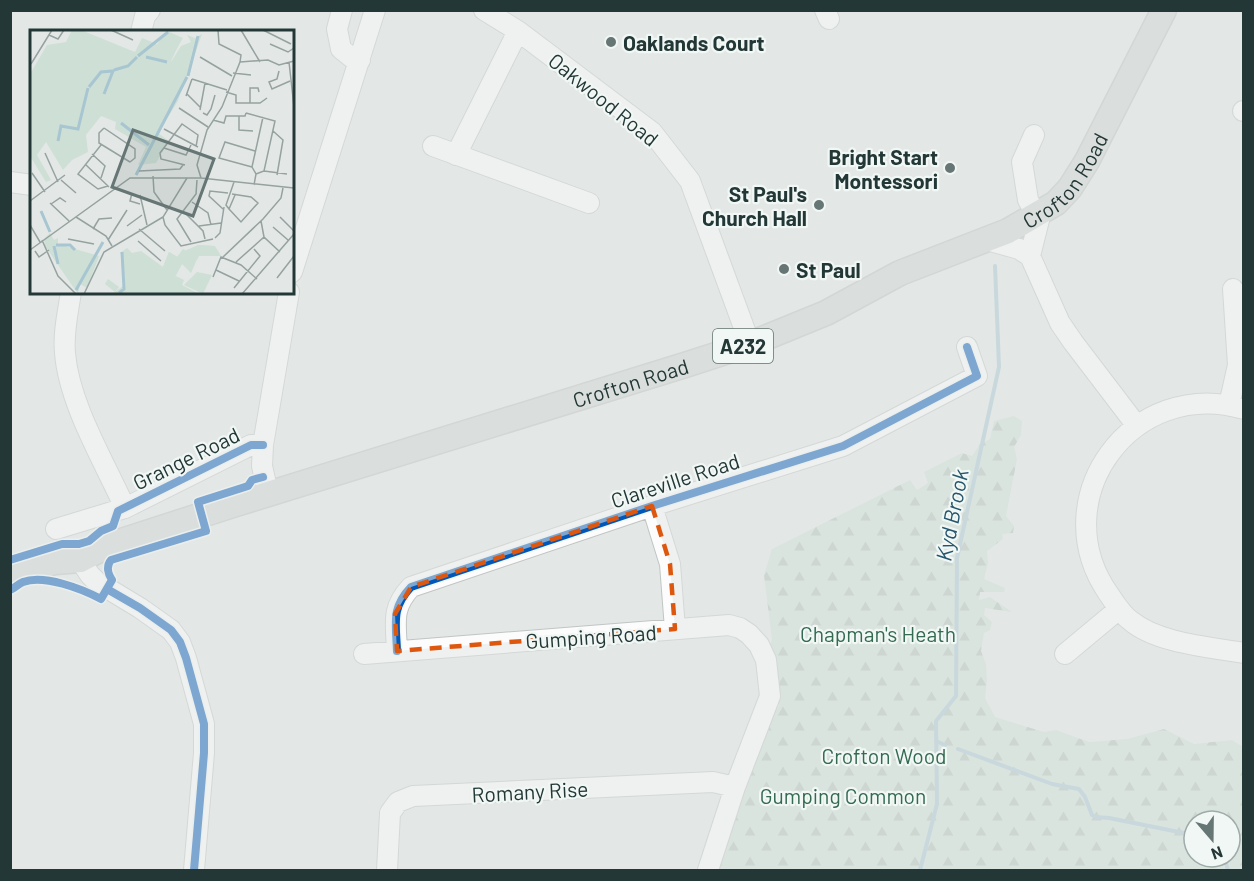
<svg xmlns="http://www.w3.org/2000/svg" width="1254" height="881" font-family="Barlow,sans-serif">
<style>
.forest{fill:url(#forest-firs);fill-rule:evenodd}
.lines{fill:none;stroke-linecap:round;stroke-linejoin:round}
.stream{stroke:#a8c6d1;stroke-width:4}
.minor-casing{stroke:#c0c5c3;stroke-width:22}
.major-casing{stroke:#bcc4c3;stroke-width:27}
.minor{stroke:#fbfcfb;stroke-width:20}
.major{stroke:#ced4d3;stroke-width:24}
.cycleway-casing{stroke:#f1f7f5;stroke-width:11}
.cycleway{stroke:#0057b8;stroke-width:8}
.marked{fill:none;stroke:#de570e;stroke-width:4.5;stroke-dasharray:12 8;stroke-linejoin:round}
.poi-dot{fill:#667674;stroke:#f1f7f5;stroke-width:2}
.labels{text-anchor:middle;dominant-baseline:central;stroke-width:4.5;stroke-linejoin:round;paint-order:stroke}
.shield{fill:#f1f7f5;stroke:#61716f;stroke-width:1.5}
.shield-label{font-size:20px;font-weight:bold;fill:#233836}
.poi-label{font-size:21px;font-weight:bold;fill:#233836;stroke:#f1f7f5;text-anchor:start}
.street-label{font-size:21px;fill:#233836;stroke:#f1f7f5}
.park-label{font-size:21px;fill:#336a50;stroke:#f1f7f5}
.water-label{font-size:22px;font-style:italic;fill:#25566d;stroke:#f1f7f5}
.inset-river{fill:none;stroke:#a8c6d1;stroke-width:3}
.inset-road{fill:none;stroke:#96a2a0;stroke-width:1.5}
.view{fill:#667674;fill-opacity:0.15;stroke:#667674;stroke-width:3}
.inset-edge{fill:none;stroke:#233836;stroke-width:3}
</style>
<defs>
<pattern id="forest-firs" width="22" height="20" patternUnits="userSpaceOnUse" patternTransform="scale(1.5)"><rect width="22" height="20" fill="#cedfd6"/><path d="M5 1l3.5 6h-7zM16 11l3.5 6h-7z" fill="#b1c0b8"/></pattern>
</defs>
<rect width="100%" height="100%" fill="#e3e8e6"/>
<path class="forest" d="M 1014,416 L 1022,421 L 1021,435 L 1014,447 L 1017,459 L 1006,516 L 1014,526 L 1013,533 L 1002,534 L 1003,539 L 987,551 L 988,563 L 984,579 L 1005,588 L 1004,592 L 980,592 L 979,600 L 990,597 L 1012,612 L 985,608 L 984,615 L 992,622 L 990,630 L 984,633 L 981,651 L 986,664 L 987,680 L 985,698 L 995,717 L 1044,732 L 1056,730 L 1089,742 L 1127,739 L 1164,729 L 1194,744 L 1232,740 L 1243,747 L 1243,870 L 711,870 L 725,842 L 729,840 L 754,757 L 763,741 L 760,738 L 773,712 L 779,706 L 769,649 L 772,640 L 764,575 L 772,549 L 910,480 L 917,490 L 928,483 L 924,472 L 962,453 L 972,456 L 980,444 L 990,439 L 994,421 ZM 1194,821 L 1230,821 L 1230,857 L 1194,857 Z"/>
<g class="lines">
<path class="stream" d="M 936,741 L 945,745
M 958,749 L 1052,784 L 1079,789 L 1085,797 L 1092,815 L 1096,817 L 1109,818 L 1194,835
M 1224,857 L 1228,870
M 920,870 L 937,804 L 936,721 L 956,696 L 957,558 L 999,367 L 995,266"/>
<defs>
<path id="minor" d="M 342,10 L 337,29 L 341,49 L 351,57 L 360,60
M 484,10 L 518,31 L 652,132 L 690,181 L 750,344
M 825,10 L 829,19
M 141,32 L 145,16 L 150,10
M 1243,111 L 1244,111
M 433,146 L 589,203
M 456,155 L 518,31
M 10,182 L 32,185
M 987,240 L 1019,249 L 1030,256 L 1060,323 L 1073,342 L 1137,426
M 1030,256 L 1039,220 L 1028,200 L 1022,162 L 1034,135
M 292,272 L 375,10
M 71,292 C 68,312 63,333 65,353 C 69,404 104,461 125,508
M 1229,405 L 1238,365 L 1233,289
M 1244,409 C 1133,376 1043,498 1108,593 C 1115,603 1121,614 1131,621 C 1157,643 1210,647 1244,653
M 268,493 L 262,466 L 263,445 L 289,292
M 652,506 L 670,564 L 675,629
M 56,529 L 125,508 L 251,445 L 263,445
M 80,560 L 90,575 L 97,582 L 140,608 L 171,630 L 180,642 L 186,658 L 204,724 L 204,753 L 194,870
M 397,651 C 396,623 391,608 411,587 L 652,506 L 843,446 L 977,376 L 967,347
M 364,654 L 729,625 L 740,628 L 749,634 L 759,645 L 766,660 L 770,696 L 735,787 L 708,870
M 1065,654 L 1119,609
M 387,870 L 390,813 L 398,802 L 413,796 L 713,782 L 735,787"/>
<g id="major">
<path id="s1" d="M 10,572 L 55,562 L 80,560 L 109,545 L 236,504 L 685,365 L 750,344 L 826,313 L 900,273 L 1008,231 L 1056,203 L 1070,188 L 1087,161 L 1164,10"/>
</g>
</defs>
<use href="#minor" class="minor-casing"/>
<use href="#major" class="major-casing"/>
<use href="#minor" class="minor"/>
<use href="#major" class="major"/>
<defs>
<path id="cycleway" d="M 10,560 L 62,544 L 79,544 L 89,541 L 101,531 L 113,526 L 118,511 L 251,445 L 263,445
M 107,589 L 140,608 L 171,630 L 180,642 L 186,658 L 204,724 L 204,753 L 194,870
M 10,590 C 15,588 18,584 23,582 C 44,574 82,589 101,599 L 112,580 C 108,574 106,566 111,560 L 206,531 L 198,502 L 248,486 L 252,480 L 263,477
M 397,651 C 396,623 391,608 411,587 L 652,506 L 843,446 L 977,376 L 967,347"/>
</defs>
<use href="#cycleway" class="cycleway-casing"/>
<use href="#cycleway" class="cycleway"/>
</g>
<path d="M0 0H1254V881H0ZM 652,506 L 670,564 L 675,629 L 397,651 L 395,614 L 411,587 Z" fill="#e3e8e6" fill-opacity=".55" fill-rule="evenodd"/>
<path class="marked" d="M 652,506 L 670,564 L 675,629 L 397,651 L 395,614 L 411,587 Z"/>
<g class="poi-dot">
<circle cx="611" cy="42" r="6"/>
<circle cx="950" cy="168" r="6"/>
<circle cx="819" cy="205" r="6"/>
<circle cx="784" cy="269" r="6"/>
</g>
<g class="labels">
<rect class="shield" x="713" y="329" width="60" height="34" rx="4.5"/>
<g class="shield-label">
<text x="743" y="346">A232</text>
</g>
<g class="poi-label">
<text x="623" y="42">Oaklands Court</text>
<text x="938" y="156" text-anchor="end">Bright Start<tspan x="938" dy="24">Montessori</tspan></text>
<text x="807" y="193" text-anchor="end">St Paul's<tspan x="807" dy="24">Church Hall</tspan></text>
<text x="796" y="269">St Paul</text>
</g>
<g class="street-label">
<text transform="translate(604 99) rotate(39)">Oakwood Road</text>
<text stroke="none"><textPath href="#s1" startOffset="1136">Crofton Road</textPath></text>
<text stroke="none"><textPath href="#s1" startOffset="650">Crofton Road</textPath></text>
<text transform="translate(186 458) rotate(-26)">Grange Road</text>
<text transform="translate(675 480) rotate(-18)">Clareville Road</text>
<text transform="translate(591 636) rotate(-4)">Gumping Road</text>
<text transform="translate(530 791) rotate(-3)">Romany Rise</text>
</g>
<g class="park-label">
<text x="878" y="633">Chapman's Heath</text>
<text x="884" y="755">Crofton Wood</text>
<text x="843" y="795">Gumping Common</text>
</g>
<g class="water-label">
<text transform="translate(951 515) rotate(-79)">Kyd Brook</text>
</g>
</g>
<g transform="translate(30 30)">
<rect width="264" height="264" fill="#e3e8e6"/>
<path d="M 137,1 L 153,8 L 139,31 L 117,28 ZM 157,5 L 165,8 L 159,37 L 141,32 L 151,16 L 161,12 ZM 20,203 L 24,210 L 28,208 L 28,214 L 69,226 L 57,258 L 50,254 L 48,264 L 15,216 L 14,209 ZM 168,215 L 184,216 L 191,226 L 169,225 L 161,243 L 152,234 L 143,250 L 146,246 L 154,250 L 152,255 L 169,264 L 82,264 L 85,262 L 75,254 L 78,249 L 89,257 L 85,262 L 93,257 L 94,243 L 107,240 L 98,226 L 101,224 L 107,226 L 111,221 L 133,237 L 139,222 L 147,227 L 153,219 L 156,221 ZM 167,242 L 182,245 L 173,264 L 154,255 Z" fill="#cedfd6"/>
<path d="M 42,0 L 51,0 L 105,22 L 112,8 L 127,14 L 118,28 L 138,31 L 152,8 L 141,31 L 159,37 L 165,8 L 172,4 L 148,71 L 128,103 L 139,111 L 126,133 L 108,135 L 116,117 L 85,99 L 86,92 L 71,86 L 56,105 L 58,122 L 42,130 L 33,140 L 16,112 L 7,125 L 21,150 L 16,152 L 0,126 L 0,44 L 17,15 L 36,12 ZM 169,215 L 185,216 L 191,226 L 169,226 L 167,230 L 154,221 ZM 97,218 L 102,223 L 111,221 L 108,226 L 98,226 L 117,247 L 126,244 L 122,232 L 133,237 L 139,222 L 148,227 L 152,234 L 143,251 L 169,264 L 142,253 L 136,264 L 82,264 L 93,256 L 94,229 L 90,223 Z" fill="#cedfd6"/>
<path class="inset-river" d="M 108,26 L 138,2M 116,27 L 137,32M 84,40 L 98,36 L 107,27M 158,46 L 168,6M 59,57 L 71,42 L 83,41 L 74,64M 91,93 L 119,115M 28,111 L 31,96 L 48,99 L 58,58M 106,145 L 157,47M 11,181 L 20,202M 26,215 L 40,215 L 45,220M 24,216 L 28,234M 46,260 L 73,212M 89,263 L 94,259 L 92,222"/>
<path class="inset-road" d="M 81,0 L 103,10M 188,0 L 189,14 L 211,25 L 210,32M 211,0 L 230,32M 233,0 L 261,14M 19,5 L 28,9 L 34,0M 240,14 L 258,22 L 264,18M 170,27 L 202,46M 210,32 L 238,30 L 249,35 L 264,31M 259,32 L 264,77M 1,34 L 22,0M 249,41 L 247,49 L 239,52 L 242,59 L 260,51M 203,43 L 221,45M 162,49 L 197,60M 196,62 L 206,65 L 206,73 L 230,73 L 237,68M 157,64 L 170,77M 156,66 L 162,49M 220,73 L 220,58 L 228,58 L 229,62M 149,78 L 178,97M 170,80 L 175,53M 173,83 L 177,85 L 181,79 L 185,65M 216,83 L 245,91 L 234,141 L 226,144M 209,86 L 209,100 L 223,101M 183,90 L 194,93 L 196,86 L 215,86 L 216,83M 74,98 L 69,103 L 69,113 L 100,132M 74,98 L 105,119 L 105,128 L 100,132M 134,99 L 168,117M 243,101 L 253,110 L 247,145M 71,115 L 48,144 L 68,159 L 78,156M 134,118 L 156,125 L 161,115M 15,123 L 28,152M 62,124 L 75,136 L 71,148M 55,134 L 79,157M 155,135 L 131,129 L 130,123 L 152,94 L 168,105 L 166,117M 222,137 L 189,128 L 195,112 L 225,121M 109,141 L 150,139 L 153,135M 234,141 L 257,144M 4,146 L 2,143 L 15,162M 123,146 L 124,162 L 137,180M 157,148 L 133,187 L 135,195 L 151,216 L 183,209M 171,148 L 167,135 L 177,100 L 192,77 L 210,32M 31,150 L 46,163M 204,152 L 196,175 L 199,179 L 205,165M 224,155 L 226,144 L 222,137 L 233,87M 102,163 L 100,171 L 110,174M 110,165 L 117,195M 0,171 L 35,145M 162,172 L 178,183 L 181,195M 20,173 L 39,191M 21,174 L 30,168 L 36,172M 193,179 L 179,166 L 180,161 L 198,163M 199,179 L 211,192 L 228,173 L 221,167 L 202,164M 154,182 L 173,201 L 175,209M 46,187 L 76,206 L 82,216M 250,187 L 264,201M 231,191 L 234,207 L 250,222M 0,195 L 10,212M 97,196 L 112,185M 169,196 L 191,193M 243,197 L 258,210M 63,199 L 69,189 L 82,188M 109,199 L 135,221M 185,208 L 190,203 L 194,177M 38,209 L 64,214M 12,210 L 28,246 L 46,264M 78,210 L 97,180M 108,211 L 131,231M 161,212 L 147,189 L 166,164 L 167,150M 0,220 L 100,148 L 171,148 L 264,158M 5,221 L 9,227 L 19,220M 193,227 L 233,189 L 251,168 L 253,158M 206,232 L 234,207M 186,240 L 209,251M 183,247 L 191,227 L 211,235 L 227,249M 247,248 L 264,226M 204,258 L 230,226 L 224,219M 54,264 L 74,222 L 133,187M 212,264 L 264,204"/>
<path class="view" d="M 103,100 L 184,129 L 163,186 L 82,157 Z"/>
<rect width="264" height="264" class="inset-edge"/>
</g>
<rect width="1254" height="881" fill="none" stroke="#233836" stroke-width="24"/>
<g transform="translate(1212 839) rotate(160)"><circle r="28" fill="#f1f7f5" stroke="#9faba9" stroke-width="1.5"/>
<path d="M0-4.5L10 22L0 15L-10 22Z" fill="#667674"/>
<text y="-9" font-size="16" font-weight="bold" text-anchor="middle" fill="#233836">N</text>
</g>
</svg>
